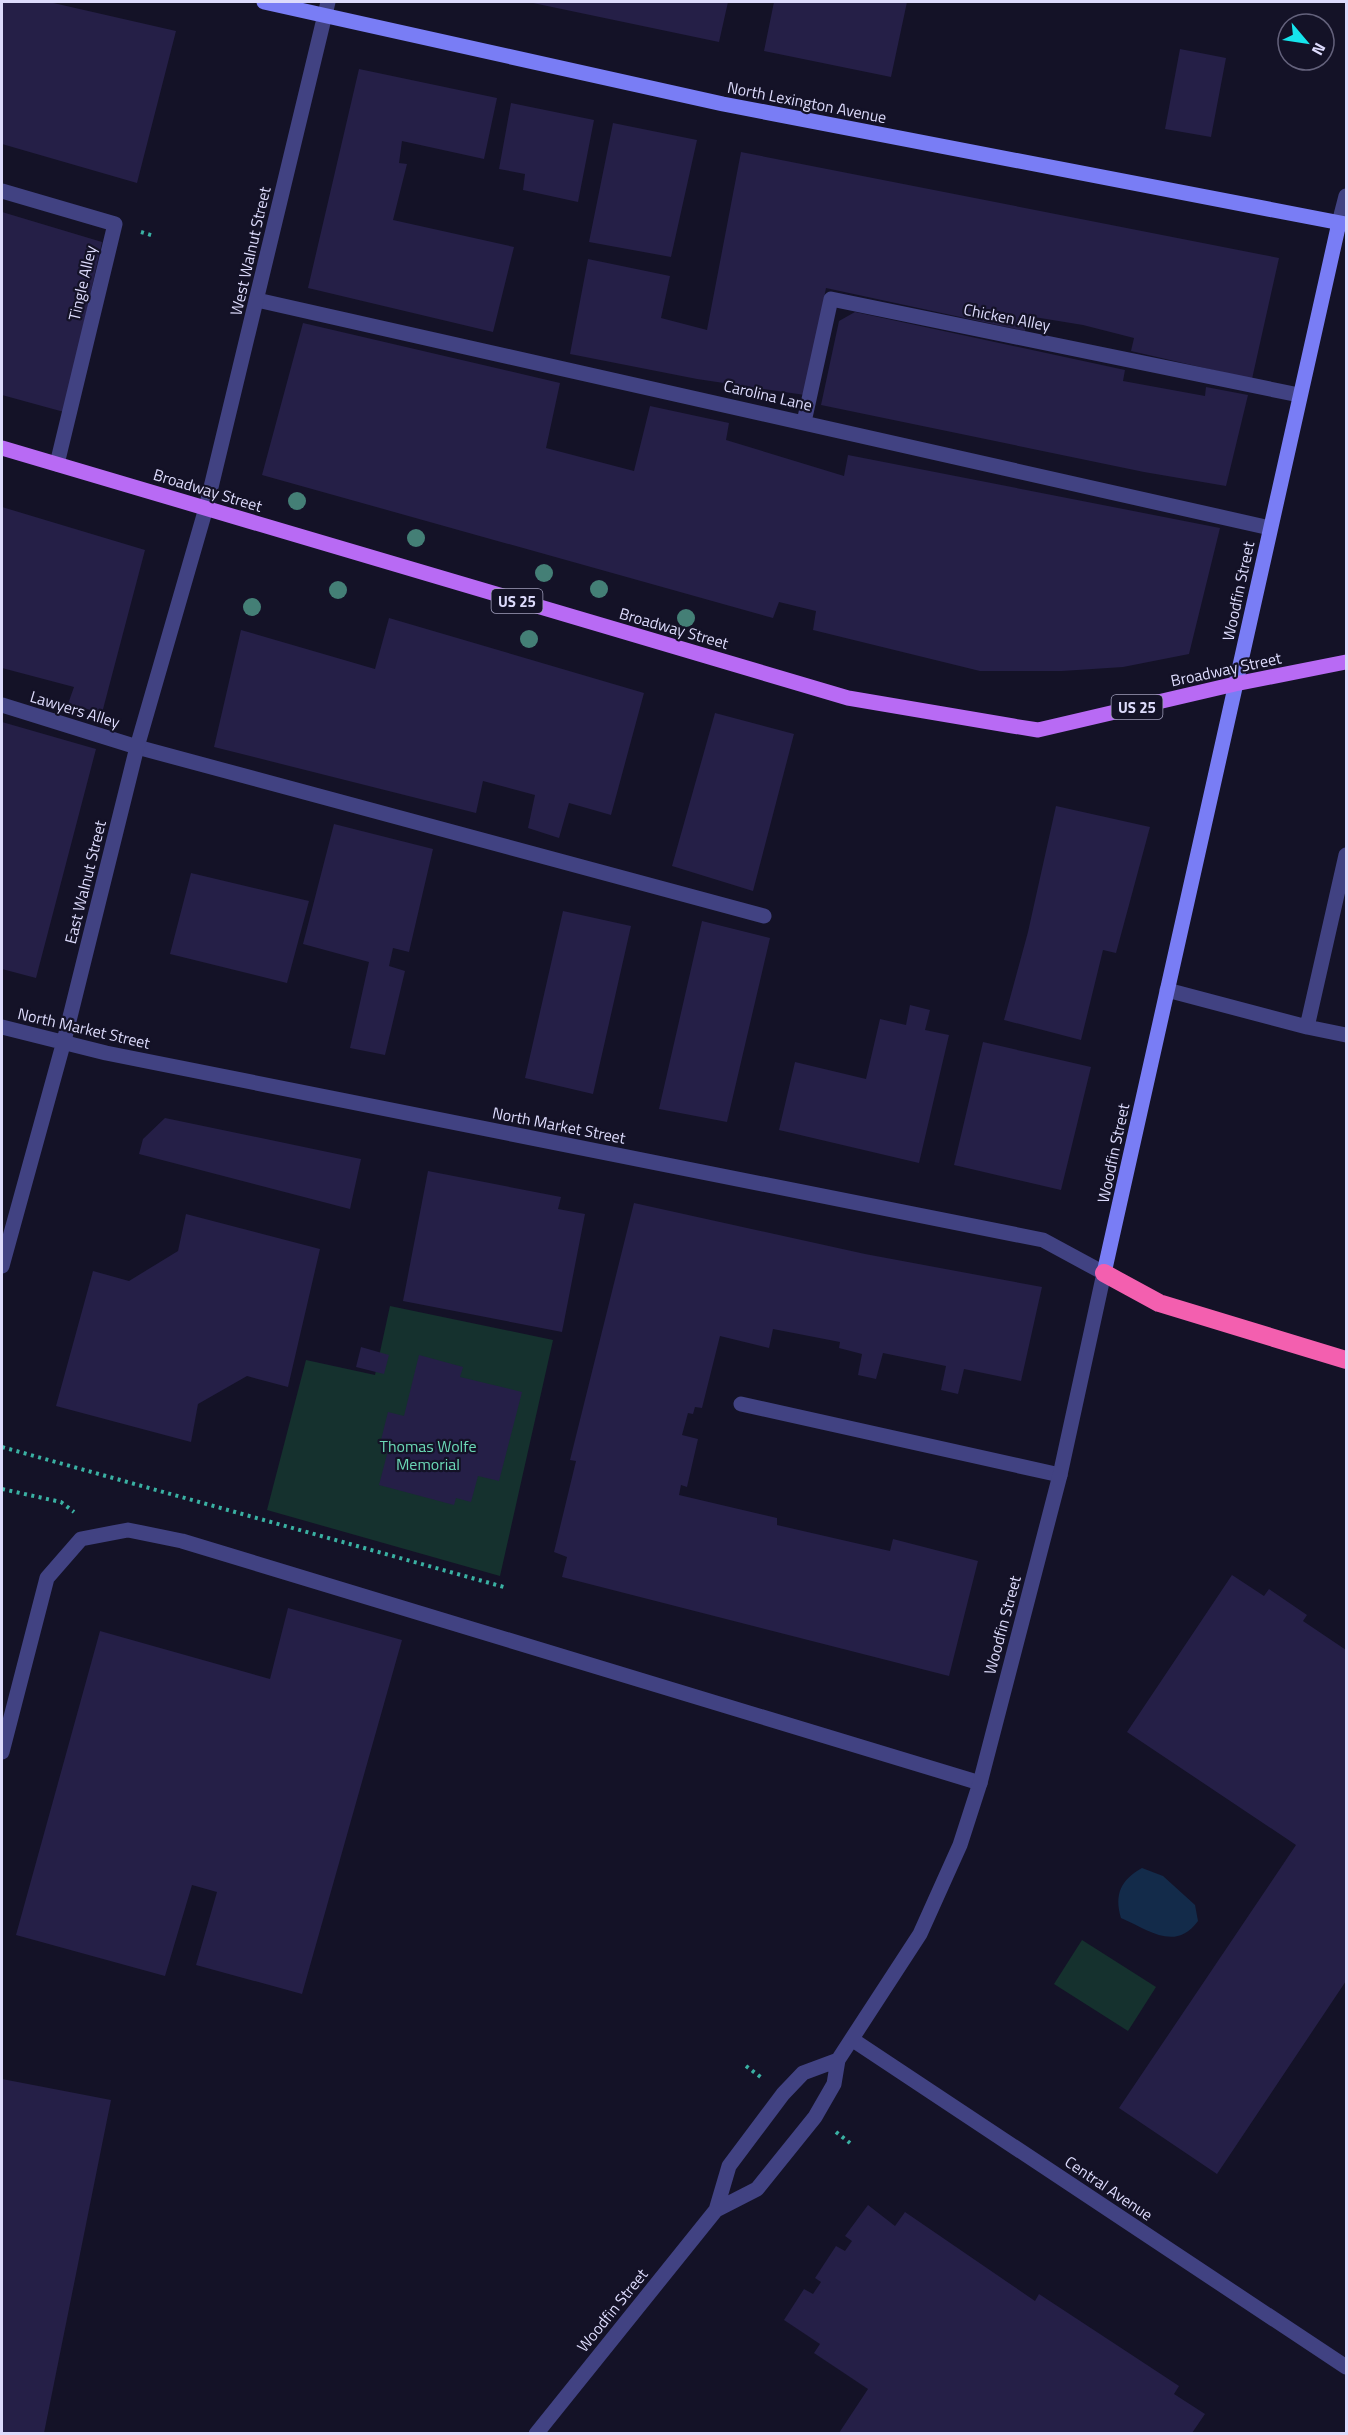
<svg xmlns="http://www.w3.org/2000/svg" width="1348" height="2435" font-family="'Titillium Web',sans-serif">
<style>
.green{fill:#15312e}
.water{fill:#132b4a}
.building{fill:#251f47}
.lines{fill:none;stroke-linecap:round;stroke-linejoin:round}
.path{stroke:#3ab1a3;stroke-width:4;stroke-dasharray:3 4.5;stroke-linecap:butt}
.service{stroke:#414282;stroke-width:15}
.minor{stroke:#414282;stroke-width:15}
.tertiary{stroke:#414282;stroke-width:15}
.secondary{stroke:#797df5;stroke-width:15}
.primary{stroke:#b86af4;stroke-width:15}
.motorway{stroke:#f35faf;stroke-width:18}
.tree{fill:#447f76}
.labels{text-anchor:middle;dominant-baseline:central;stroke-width:4.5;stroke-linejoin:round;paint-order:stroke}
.shield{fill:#141227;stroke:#a19fbc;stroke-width:1.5}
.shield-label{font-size:15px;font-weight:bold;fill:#dddbfc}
.street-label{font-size:16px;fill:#dddbfc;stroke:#141227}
.park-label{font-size:16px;fill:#6bd8b6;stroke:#141227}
</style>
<rect width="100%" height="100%" fill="#141227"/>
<path class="green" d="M 390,1306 L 553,1340 L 500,1576 L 267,1510 L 306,1360 L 375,1375 Z
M 1082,1940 L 1156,1987 L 1128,2031 L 1054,1984 Z"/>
<path class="water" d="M 1142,1868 L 1163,1876 L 1195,1905 L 1198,1921 C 1175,1952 1149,1930 1121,1918 C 1114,1894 1121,1880 1142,1868 Z"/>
<path class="building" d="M 2,2 L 49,2 L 176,31 L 137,183 L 2,144 Z
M 774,2 L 907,2 L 891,77 L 764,51 Z
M 533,3 L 533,2 L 728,2 L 719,42 Z
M 1180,49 L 1226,58 L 1211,137 L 1165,129 Z
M 359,69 L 497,98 L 484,159 L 402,141 L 399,163 L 407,164 L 393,220 L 514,247 L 493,332 L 308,288 Z
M 511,103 L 594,120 L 578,202 L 523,190 L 525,174 L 499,169 Z
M 613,123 L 697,140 L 671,257 L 589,242 Z
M 741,152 L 1279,258 L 1252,379 L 1131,351 L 1134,338 L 1083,325 L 1028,316 L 1025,331 L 826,288 L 805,395 L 697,379 L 570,354 L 588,259 L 670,276 L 661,318 L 707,330 Z
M 2,212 L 102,242 L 64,412 L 2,395 Z
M 855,312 L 1125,370 L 1123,381 L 1205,396 L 1206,387 L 1248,395 L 1226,486 L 1144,472 L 821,405 L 839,321 Z
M 303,323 L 560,383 L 546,448 L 634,471 L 650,406 L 729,423 L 726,440 L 844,476 L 848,455 L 1220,528 L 1189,654 L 1123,667 L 1062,671 L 980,671 L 813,630 L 816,611 L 779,602 L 773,618 L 262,475 Z
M 2,507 L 145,550 L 102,713 L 68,704 L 74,687 L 2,668 Z
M 389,618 L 644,693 L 611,815 L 569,803 L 559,838 L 528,828 L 535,795 L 483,781 L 476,813 L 214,747 L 241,630 L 375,669 Z
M 715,713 L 794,734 L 753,891 L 672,866 Z
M 2,722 L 96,749 L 36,978 L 2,969 Z
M 1056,806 L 1150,827 L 1116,953 L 1103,950 L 1081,1040 L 1004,1020 L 1028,932 Z
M 334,824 L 433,849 L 409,952 L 393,948 L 389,966 L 405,971 L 385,1055 L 350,1048 L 369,962 L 303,944 Z
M 191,873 L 309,901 L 287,983 L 170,954 Z
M 563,911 L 631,926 L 593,1094 L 525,1078 Z
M 702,921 L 770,938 L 727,1122 L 659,1109 Z
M 910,1005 L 930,1010 L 925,1030 L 949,1035 L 919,1163 L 779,1130 L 795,1062 L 866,1079 L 880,1019 L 906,1025 Z
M 983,1042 L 1091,1067 L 1061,1190 L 954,1165 Z
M 165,1118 L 361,1159 L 350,1209 L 139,1154 L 143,1139 Z
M 428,1171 L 561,1197 L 558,1209 L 585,1214 L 562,1332 L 403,1301 Z
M 634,1203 L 865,1254 L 1042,1287 L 1021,1381 L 964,1369 L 958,1394 L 941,1390 L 946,1366 L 883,1353 L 876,1379 L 858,1375 L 862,1354 L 839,1348 L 840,1342 L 773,1329 L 769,1348 L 720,1336 L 702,1408 L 695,1407 L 693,1414 L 688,1413 L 682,1435 L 698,1439 L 687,1487 L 681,1485 L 679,1495 L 777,1518 L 777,1525 L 890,1551 L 893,1539 L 978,1561 L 949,1676 L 562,1577 L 567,1557 L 554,1552 L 576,1461 L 570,1460 Z
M 186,1214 L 320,1249 L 288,1387 L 247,1376 L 198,1404 L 191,1442 L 56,1406 L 93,1271 L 129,1281 L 178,1251 Z
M 361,1347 L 389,1355 L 384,1374 L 356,1367 Z
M 419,1355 L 463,1367 L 460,1377 L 522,1392 L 499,1481 L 478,1476 L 471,1502 L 456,1498 L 454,1505 L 379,1485 L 390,1443 L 381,1440 L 388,1412 L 404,1416 Z
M 1232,1575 L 1264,1596 L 1269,1589 L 1307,1615 L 1303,1621 L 1346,1650 L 1346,1981 L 1217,2174 L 1119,2108 L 1296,1845 L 1127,1732 Z
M 288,1608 L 402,1640 L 302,1994 L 196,1965 L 217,1892 L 192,1885 L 165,1976 L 16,1935 L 100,1631 L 270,1679 Z
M 2,2079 L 111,2100 L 44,2433 L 2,2433 Z
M 868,2205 L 895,2226 L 905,2212 L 1035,2301 L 1039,2294 L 1179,2386 L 1174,2394 L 1205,2414 L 1192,2433 L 839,2433 L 868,2389 L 814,2353 L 820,2344 L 784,2320 L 804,2289 L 813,2294 L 821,2282 L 815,2278 L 836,2246 L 845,2251 L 852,2241 L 845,2236 Z"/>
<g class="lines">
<path class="path" d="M 141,232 L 154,236
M 2,1447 L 504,1587
M 2,1489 L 61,1502 L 74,1512
M 746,2066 L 762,2078
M 836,2132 L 850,2143"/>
<path class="service" d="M 2,191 L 115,224 L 57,464
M 257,300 L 1270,528
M 804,422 L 831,299 L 1299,395
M 137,747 L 764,916
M 1346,855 L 1307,1027 L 1346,1035
M 1167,990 L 1307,1027
M 741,1404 L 1060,1475
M 2,1752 L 47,1578 L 81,1539 L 128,1530 L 182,1541 L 980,1783"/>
<path class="minor" d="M 2,705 L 137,747
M 2,1027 L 106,1053 L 1043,1240 L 1104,1273
M 2,1266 L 64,1041 L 137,747 L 206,508 L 328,2"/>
<path class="tertiary" d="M 1339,223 L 1346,196
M 853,2040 L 1346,2367
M 716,2210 L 757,2189 L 815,2117 L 834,2084 L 838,2060 L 920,1934 L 960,1845 L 980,1783 L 1060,1475 L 1104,1273
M 536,2434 L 716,2210 L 729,2166 L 783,2094 L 803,2073 L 838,2060"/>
<path class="secondary" d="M 264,2 L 723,104 L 1346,224
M 1104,1273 L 1339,223"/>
<path class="primary" d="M 2,448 L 848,698 L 1013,726 L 1038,730 L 1235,684 L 1346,662"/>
<path class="motorway" d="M 1104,1273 L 1159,1303 L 1346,1360"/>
</g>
<g class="tree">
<circle cx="297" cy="501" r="9"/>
<circle cx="416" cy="538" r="9"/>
<circle cx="544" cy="573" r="9"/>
<circle cx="599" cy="589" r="9"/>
<circle cx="338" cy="590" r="9"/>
<circle cx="252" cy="607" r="9"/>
<circle cx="686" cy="618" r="9"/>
<circle cx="529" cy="639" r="9"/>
</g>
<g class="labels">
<g class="shield">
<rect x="491.5" y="589" width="51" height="24" rx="4.5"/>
<rect x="1111.5" y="695" width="51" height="24" rx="4.5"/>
</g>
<g class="shield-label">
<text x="517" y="601">US 25</text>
<text x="1137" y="707">US 25</text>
</g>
<g class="street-label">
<text transform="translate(807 102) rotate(11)">North Lexington Avenue</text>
<text transform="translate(250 251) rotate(-77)">West Walnut Street</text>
<text transform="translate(82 283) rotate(-77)">Tingle Alley</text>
<text transform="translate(1007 317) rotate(11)">Chicken Alley</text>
<text transform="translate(768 395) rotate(13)">Carolina Lane</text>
<text transform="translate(208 490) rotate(17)">Broadway Street</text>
<text transform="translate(1238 591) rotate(-78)">Woodfin Street</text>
<text transform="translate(674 628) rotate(16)">Broadway Street</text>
<text transform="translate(1226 669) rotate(-12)">Broadway Street</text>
<text transform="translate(75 709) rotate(17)">Lawyers Alley</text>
<text transform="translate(85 882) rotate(-76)">East Walnut Street</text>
<text transform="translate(84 1028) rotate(13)">North Market Street</text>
<text transform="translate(559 1125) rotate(11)">North Market Street</text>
<text transform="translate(1113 1153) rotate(-78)">Woodfin Street</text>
<text transform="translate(1002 1625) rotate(-75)">Woodfin Street</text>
<text transform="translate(1109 2188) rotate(34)">Central Avenue</text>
<text transform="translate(612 2310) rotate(-51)">Woodfin Street</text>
</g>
<g class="park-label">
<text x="428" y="1446">Thomas Wolfe<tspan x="428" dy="18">Memorial</tspan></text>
</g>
</g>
<rect width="1348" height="2435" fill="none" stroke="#dddbfc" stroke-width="6"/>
<g transform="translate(1306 42) rotate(119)"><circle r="28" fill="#141227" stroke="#64627c" stroke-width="1.5"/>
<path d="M0-4.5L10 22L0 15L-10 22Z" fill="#16e5ed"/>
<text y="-9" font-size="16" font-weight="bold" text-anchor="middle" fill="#dddbfc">N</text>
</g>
</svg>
